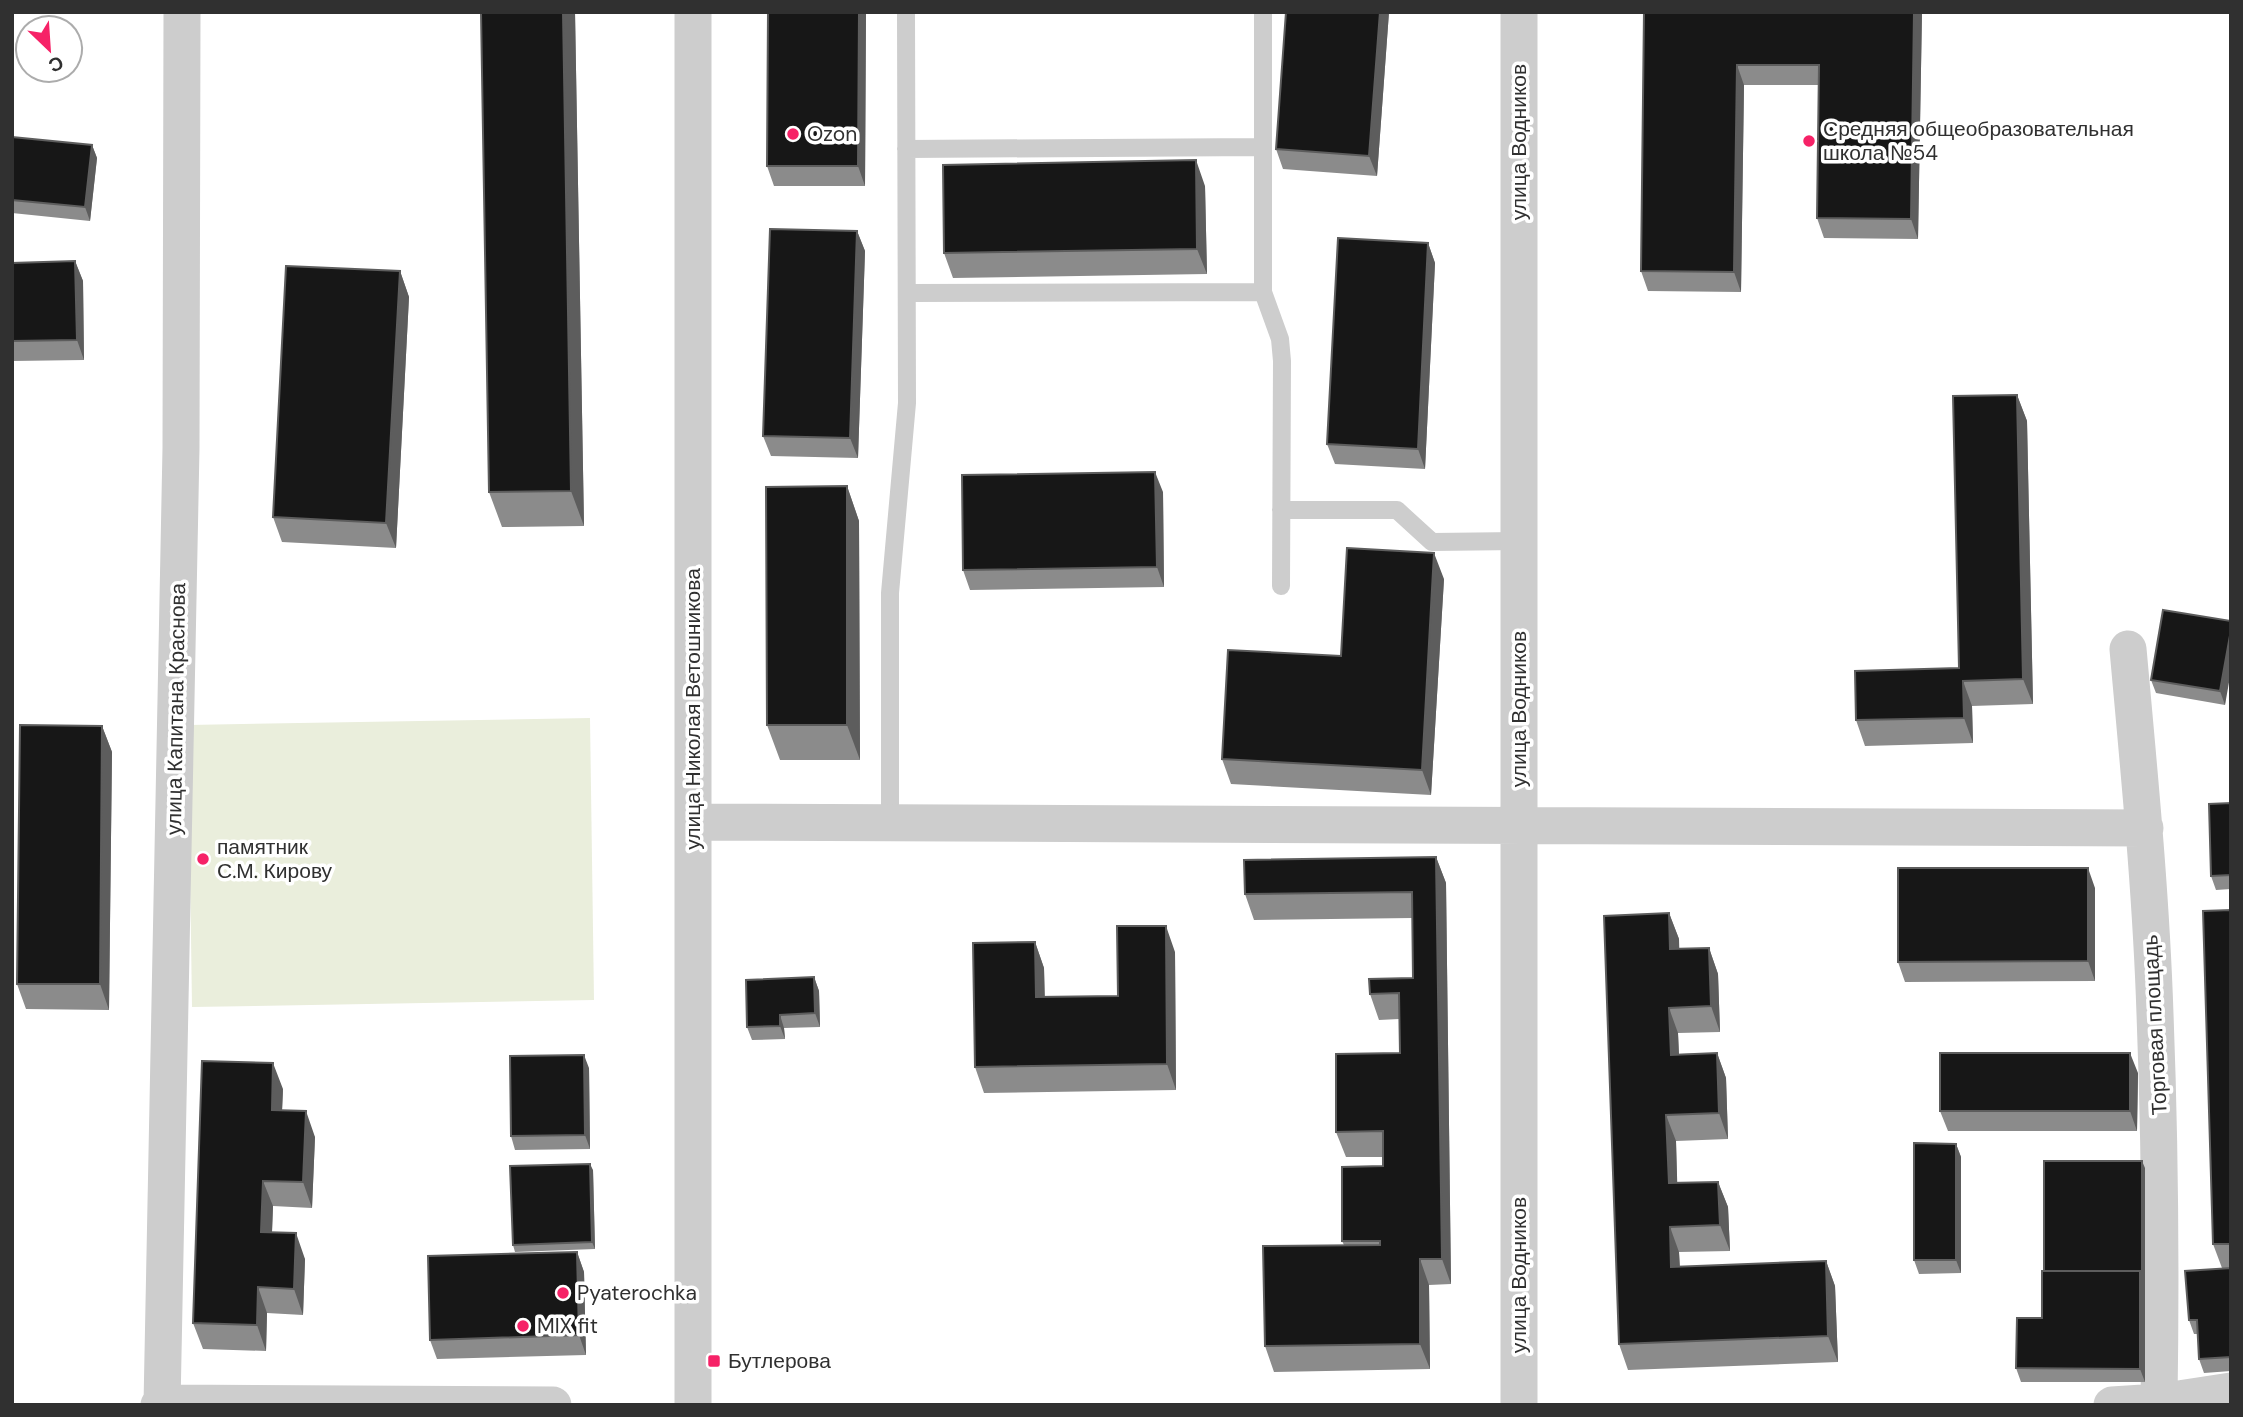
<svg xmlns="http://www.w3.org/2000/svg" width="2243" height="1417" font-family="'DM Sans',sans-serif">
<style>
.green{fill:#eaeedc}
.lines{fill:none;stroke-linecap:round;stroke-linejoin:round}
.lane{stroke:#cdcdcd;stroke-width:18}
.street{stroke:#cdcdcd;stroke-width:37}
.wall{fill:#8b8b8b}
.shaded-wall{fill:#5d5d5d}
.building{fill:#171717;stroke:#5d5d5d;stroke-width:2}
.poi-dot{fill:#f62267;stroke:#fff;stroke-width:2.5}
.labels{text-anchor:middle;dominant-baseline:central;stroke-width:7;stroke-linejoin:round;paint-order:stroke}
.poi-label{font-size:21px;fill:#303030;stroke:#fff;text-anchor:start}
.street-label{font-size:21px;fill:#303030;stroke:#fff}
</style>
<rect width="100%" height="100%" fill="#fff"/>
<path class="green" d="M 590,718 L 594,1000 L 192,1007 L 188,725 Z"/>
<g class="lines">
<path class="lane" d="M 1263,12 L 1263,292 L 1280,339 L 1282,361 L 1281,586
M 906,149 L 1263,147
M 907,293 L 1263,292
M 1281,510 L 1397,510 L 1432,542 L 1519,541
M 890,823 L 890,593 L 907,403 L 906,12"/>
<path class="street" d="M 1519,12 L 1519,1405
M 2128,649 C 2139,771 2151,892 2155,1014 C 2160,1144 2161,1272 2159,1402
M 693,822 L 2145,828
M 159,1405 L 162,1403 L 553,1405
M 162,1405 L 181,448 L 182,12
M 693,1405 L 693,12
M 2112,1405 L 2159,1402 L 2231,1391"/>
</g>
<path class="wall" d="M 481,12 L 575,12 L 584,526 L 502,527 L 489,492 Z
M 768,12 L 866,12 L 865,186 L 774,186 L 767,166 Z
M 1389,12 L 1377,176 L 1283,169 L 1276,149 Z
M 1644,12 L 1922,12 L 1918,239 L 1824,238 L 1817,218 L 1819,85 L 1744,85 L 1741,292 L 1648,291 L 1641,271 Z
M 12,137 L 92,145 L 97,158 L 90,221 L 12,213 Z
M 1205,186 L 1207,274 L 953,278 L 944,253 Z
M 857,231 L 865,251 L 858,458 L 771,456 L 763,436 Z
M 1428,243 L 1435,263 L 1425,469 L 1335,464 L 1327,444 Z
M 75,261 L 83,281 L 84,360 L 12,361 L 12,263 Z
M 400,271 L 409,297 L 396,548 L 282,542 L 273,517 Z
M 2017,395 L 2027,421 L 2033,704 L 1972,706 L 1973,743 L 1865,746 L 1856,720 L 1959,668 Z
M 847,486 L 859,521 L 860,760 L 780,760 L 767,725 Z
M 1163,492 L 1164,587 L 970,590 L 963,570 Z
M 1444,579 L 1431,795 L 1231,784 L 1222,759 L 1341,656 Z
M 2231,621 L 2225,705 L 2156,693 L 2151,680 Z
M 102,726 L 112,752 L 109,1010 L 26,1009 L 17,984 Z
M 2231,803 L 2231,889 L 2216,890 L 2211,876 Z
M 1436,857 L 1446,883 L 1451,1284 L 1429,1285 L 1430,1369 L 1274,1372 L 1265,1346 L 1344,1245 L 1342,1241 L 1383,1166 L 1383,1157 L 1346,1157 L 1336,1132 L 1400,1053 L 1399,1019 L 1379,1020 L 1370,994 L 1413,978 L 1412,918 L 1254,920 L 1245,894 Z
M 2095,888 L 2095,981 L 1905,982 L 1898,962 Z
M 2231,910 L 2231,1371 L 2204,1373 L 2199,1359 L 2198,1334 L 2194,1334 L 2189,1320 L 2222,1268 L 2213,1244 Z
M 1669,913 L 1679,939 L 1679,949 L 1709,948 L 1718,974 L 1720,1032 L 1678,1033 L 1679,1054 L 1717,1053 L 1726,1078 L 1728,1139 L 1676,1141 L 1677,1183 L 1718,1182 L 1728,1207 L 1730,1251 L 1679,1252 L 1680,1267 L 1826,1261 L 1835,1286 L 1838,1362 L 1628,1370 L 1619,1344 Z
M 1035,942 L 1044,968 L 1045,997 L 1118,996 L 1175,952 L 1176,1090 L 984,1093 L 975,1067 Z
M 814,977 L 819,991 L 820,1027 L 784,1028 L 785,1039 L 752,1040 L 747,1027 Z
M 589,1068 L 590,1149 L 515,1150 L 511,1136 Z
M 2138,1073 L 2137,1131 L 1948,1131 L 1940,1111 Z
M 283,1089 L 282,1110 L 315,1137 L 312,1208 L 273,1206 L 272,1232 L 305,1259 L 303,1315 L 267,1313 L 266,1351 L 203,1349 L 193,1323 Z
M 1956,1144 L 1961,1157 L 1961,1273 L 1919,1274 L 1914,1260 Z
M 2145,1168 L 2145,1382 L 2021,1382 L 2016,1368 L 2042,1318 Z
M 593,1170 L 595,1249 L 515,1252 L 513,1245 Z
M 577,1252 L 584,1272 L 586,1355 L 437,1359 L 430,1340 Z"/>
<path class="shaded-wall" d="M 563,12 L 575,12 L 584,526 L 571,491 Z
M 859,12 L 866,12 L 865,186 L 858,166 Z
M 1380,12 L 1389,12 L 1377,176 L 1369,156 Z
M 1914,12 L 1922,12 L 1918,239 L 1911,219 Z
M 1737,65 L 1744,85 L 1741,292 L 1734,272 Z
M 92,145 L 97,158 L 90,221 L 85,207 Z
M 1196,160 L 1205,186 L 1207,274 L 1197,249 Z
M 857,231 L 865,251 L 858,458 L 850,438 Z
M 1428,243 L 1435,263 L 1425,469 L 1418,449 Z
M 75,261 L 83,281 L 84,360 L 77,340 Z
M 400,271 L 409,297 L 396,548 L 386,523 Z
M 2017,395 L 2027,421 L 2033,704 L 2023,679 Z
M 1155,472 L 1163,492 L 1164,587 L 1157,567 Z
M 847,486 L 859,521 L 860,760 L 847,725 Z
M 1434,553 L 1444,579 L 1431,795 L 1422,770 Z
M 2231,630 L 2231,671 L 2225,705 L 2220,691 Z
M 1963,681 L 1972,706 L 1973,743 L 1964,718 Z
M 102,726 L 112,752 L 109,1010 L 100,984 Z
M 1436,857 L 1446,883 L 1451,1284 L 1442,1259 Z
M 2088,868 L 2095,888 L 2095,981 L 2088,961 Z
M 1669,913 L 1679,939 L 1680,975 L 1670,949 Z
M 1166,926 L 1175,952 L 1176,1090 L 1167,1064 Z
M 1035,942 L 1044,968 L 1045,1023 L 1036,997 Z
M 1709,948 L 1718,974 L 1720,1032 L 1711,1006 Z
M 814,977 L 819,991 L 820,1027 L 815,1013 Z
M 1669,1008 L 1678,1033 L 1680,1080 L 1671,1055 Z
M 780,1015 L 784,1028 L 785,1039 L 780,1026 Z
M 1717,1053 L 1726,1078 L 1728,1139 L 1719,1113 Z
M 2130,1053 L 2138,1073 L 2137,1131 L 2130,1111 Z
M 584,1055 L 589,1068 L 590,1149 L 585,1135 Z
M 273,1063 L 283,1089 L 281,1135 L 272,1110 Z
M 306,1111 L 315,1137 L 312,1208 L 303,1182 Z
M 1666,1115 L 1676,1141 L 1678,1209 L 1669,1183 Z
M 1956,1144 L 1961,1157 L 1961,1273 L 1956,1260 Z
M 2142,1161 L 2145,1168 L 2145,1382 L 2140,1369 L 2140,1271 Z
M 590,1164 L 593,1170 L 595,1249 L 592,1242 Z
M 263,1181 L 273,1206 L 271,1257 L 261,1232 Z
M 1718,1182 L 1728,1207 L 1730,1251 L 1720,1225 Z
M 1670,1227 L 1679,1252 L 1681,1293 L 1671,1267 Z
M 296,1233 L 305,1259 L 303,1315 L 294,1289 Z
M 577,1252 L 584,1272 L 586,1355 L 579,1335 Z
M 1420,1259 L 1429,1285 L 1430,1369 L 1420,1344 Z
M 1826,1261 L 1835,1286 L 1838,1362 L 1828,1336 Z
M 258,1287 L 267,1313 L 266,1351 L 257,1325 Z"/>
<path class="building" d="M 481,12 L 563,12 L 571,491 L 489,492 Z
M 768,12 L 859,12 L 858,166 L 767,166 Z
M 1286,12 L 1380,12 L 1369,156 L 1276,149 Z
M 1644,12 L 1914,12 L 1911,219 L 1817,218 L 1819,65 L 1737,65 L 1734,272 L 1641,271 Z
M 12,137 L 92,145 L 85,207 L 12,200 Z
M 1196,160 L 1197,249 L 944,253 L 943,165 Z
M 770,229 L 857,231 L 850,438 L 763,436 Z
M 1338,238 L 1428,243 L 1418,449 L 1327,444 Z
M 75,261 L 77,340 L 12,341 L 12,263 Z
M 286,266 L 400,271 L 386,523 L 273,517 Z
M 2017,395 L 2023,679 L 1963,681 L 1964,718 L 1856,720 L 1855,671 L 1959,668 L 1953,396 Z
M 1155,472 L 1157,567 L 963,570 L 962,475 Z
M 847,486 L 847,725 L 767,725 L 766,487 Z
M 1347,548 L 1434,553 L 1422,770 L 1222,759 L 1228,650 L 1341,656 Z
M 2163,610 L 2231,621 L 2231,630 L 2220,691 L 2151,680 Z
M 20,725 L 102,726 L 100,984 L 17,984 Z
M 2231,803 L 2231,875 L 2211,876 L 2209,804 Z
M 1436,857 L 1442,1259 L 1420,1259 L 1420,1344 L 1265,1346 L 1263,1246 L 1380,1245 L 1380,1241 L 1342,1241 L 1342,1167 L 1383,1166 L 1383,1131 L 1336,1132 L 1336,1054 L 1400,1053 L 1399,993 L 1370,994 L 1369,979 L 1413,978 L 1412,892 L 1245,894 L 1244,860 Z
M 1898,868 L 2088,868 L 2088,961 L 1898,962 Z
M 2231,910 L 2231,1244 L 2213,1244 L 2203,911 Z
M 1669,913 L 1670,949 L 1709,948 L 1711,1006 L 1669,1008 L 1671,1055 L 1717,1053 L 1719,1113 L 1666,1115 L 1669,1183 L 1718,1182 L 1720,1225 L 1670,1227 L 1671,1267 L 1826,1261 L 1828,1336 L 1619,1344 L 1604,916 Z
M 1117,926 L 1166,926 L 1167,1064 L 975,1067 L 973,943 L 1035,942 L 1036,997 L 1118,996 Z
M 814,977 L 815,1013 L 780,1015 L 780,1026 L 747,1027 L 746,980 Z
M 1940,1053 L 2130,1053 L 2130,1111 L 1940,1111 Z
M 584,1055 L 585,1135 L 511,1136 L 510,1056 Z
M 202,1061 L 273,1063 L 272,1110 L 306,1111 L 303,1182 L 263,1181 L 261,1232 L 296,1233 L 294,1289 L 258,1287 L 257,1325 L 193,1323 Z
M 1914,1143 L 1956,1144 L 1956,1260 L 1914,1260 Z
M 2044,1161 L 2142,1161 L 2142,1278 L 2140,1271 L 2044,1271 Z
M 590,1164 L 592,1242 L 513,1245 L 510,1166 Z
M 577,1252 L 579,1335 L 430,1340 L 428,1256 Z
M 2231,1268 L 2231,1357 L 2199,1359 L 2197,1320 L 2189,1320 L 2185,1271 Z
M 2042,1271 L 2140,1271 L 2140,1369 L 2016,1368 L 2017,1318 L 2042,1318 Z"/>
<g class="poi-dot">
<circle cx="793" cy="134" r="7"/>
<circle cx="1809" cy="141" r="7"/>
<circle cx="203" cy="859" r="7"/>
<circle cx="563" cy="1293" r="7"/>
<circle cx="523" cy="1326" r="7"/>
<rect x="707" y="1354" width="14" height="14" rx="3.5"/>
</g>
<g class="labels">
<g class="poi-label">
<text x="1823" y="129">Средняя общеобразовательная<tspan x="1823" dy="24">школа №54</tspan></text>
<text x="807" y="134">Ozon</text>
<text x="217" y="847">памятник<tspan x="217" dy="24">С.М. Кирову</tspan></text>
<text x="577" y="1293">Pyaterochka</text>
<text x="537" y="1326">MIX fit</text>
<text x="728" y="1361">Бутлерова</text>
</g>
<g class="street-label">
<text transform="translate(1519 142) rotate(-90)">улица Водников</text>
<text transform="translate(176 709) rotate(-89)">улица Капитана Краснова</text>
<text transform="translate(693 709) rotate(-90)">улица Николая Ветошникова</text>
<text transform="translate(1519 709) rotate(-90)">улица Водников</text>
<text transform="translate(2155 1025) rotate(-93)">Торговая площадь</text>
<text transform="translate(1519 1275) rotate(-90)">улица Водников</text>
</g>
</g>
<rect width="2243" height="1417" fill="none" stroke="#303030" stroke-width="28"/>
<g transform="translate(49 49) rotate(155)"><circle r="33" fill="#ffffff" stroke="#acacac" stroke-width="2"/>
<path d="M0-5L12 26L0 18L-12 26Z" fill="#f62267"/>
<text y="-10" font-size="19" font-weight="bold" text-anchor="middle" fill="#303030">С</text>
</g>
</svg>
